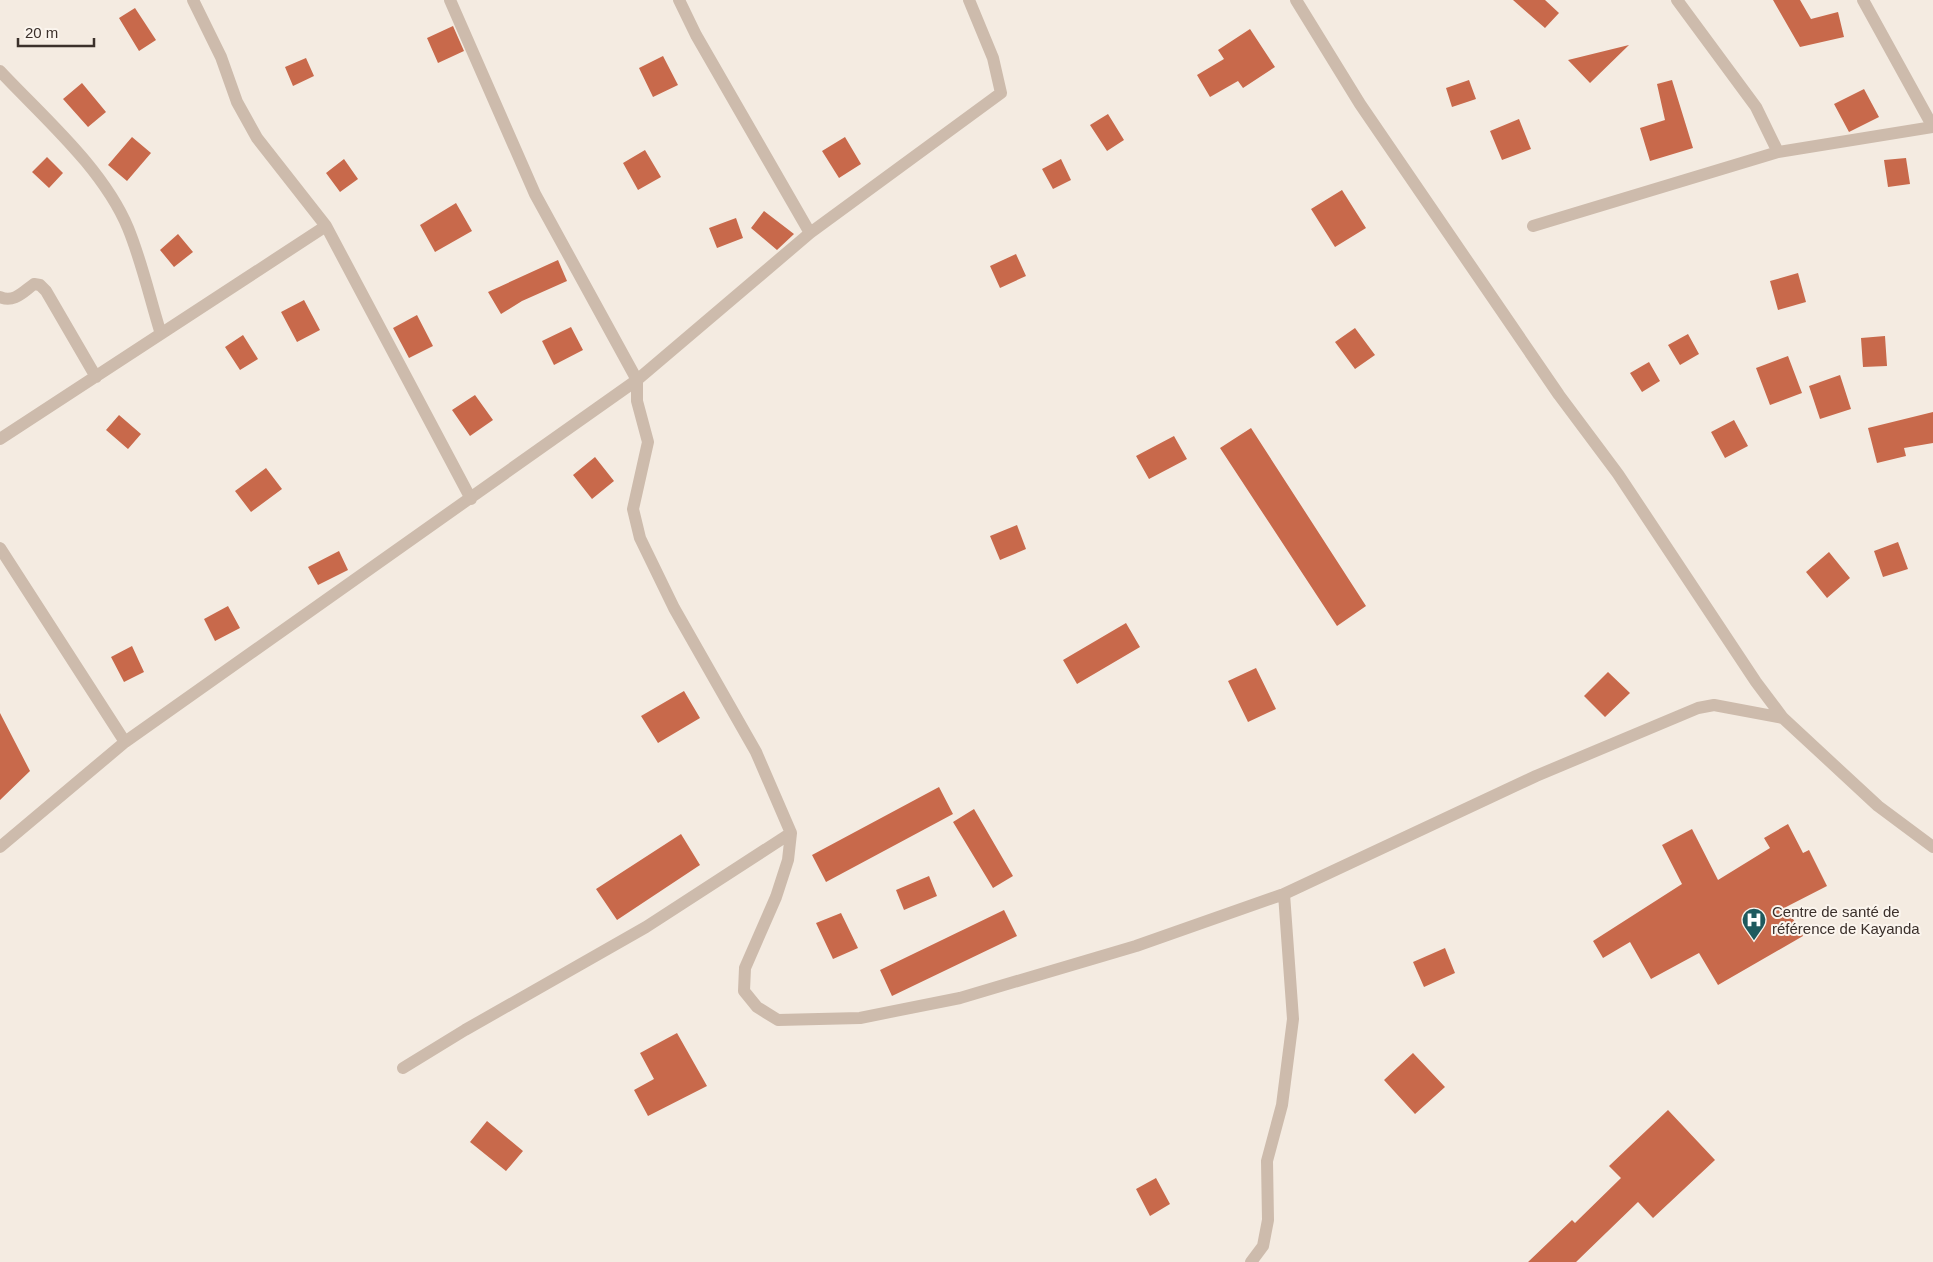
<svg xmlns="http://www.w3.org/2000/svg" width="1933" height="1262" font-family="Arial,sans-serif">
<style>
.building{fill:#c8694b}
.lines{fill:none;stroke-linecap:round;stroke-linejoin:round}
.minor{stroke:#cdbbac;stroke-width:12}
.labels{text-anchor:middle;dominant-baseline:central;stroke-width:4;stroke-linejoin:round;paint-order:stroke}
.poi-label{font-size:15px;fill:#3b302b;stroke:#fbf5ee;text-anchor:start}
</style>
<rect width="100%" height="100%" fill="#f4ebe1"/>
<path class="building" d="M 1513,0 L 1545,0 L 1559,13 L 1545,28 Z
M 1773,0 L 1800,0 L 1811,19 L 1838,12 L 1844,37 L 1800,47 Z
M 135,8 L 156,40 L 139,51 L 119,18 Z
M 453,26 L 464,51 L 438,63 L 427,38 Z
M 1250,29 L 1275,67 L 1243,88 L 1238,81 L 1210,97 L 1197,75 L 1224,59 L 1218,50 Z
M 1629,45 L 1590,83 L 1568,60 Z
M 663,56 L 678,85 L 653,97 L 639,68 Z
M 306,58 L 314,76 L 293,86 L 285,67 Z
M 1469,80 L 1476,99 L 1452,107 L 1446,88 Z
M 1672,80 L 1693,148 L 1650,161 L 1640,128 L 1665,120 L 1657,84 Z
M 82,83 L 106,112 L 88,127 L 63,99 Z
M 1864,89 L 1879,117 L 1849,132 L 1834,104 Z
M 1108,114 L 1124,140 L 1107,151 L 1090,125 Z
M 1519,119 L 1531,149 L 1502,160 L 1490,131 Z
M 132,137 L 151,153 L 127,181 L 108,165 Z
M 845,137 L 861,164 L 839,178 L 822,151 Z
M 645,150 L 661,177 L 638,190 L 623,163 Z
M 47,157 L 63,173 L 49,188 L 32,172 Z
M 1906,158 L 1910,184 L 1888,187 L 1884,160 Z
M 344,159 L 358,179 L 340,192 L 326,173 Z
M 1061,159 L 1071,180 L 1053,189 L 1042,169 Z
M 1342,190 L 1366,228 L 1335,247 L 1311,209 Z
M 456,203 L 472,231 L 435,252 L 420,225 Z
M 764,211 L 794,234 L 777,250 L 751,228 Z
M 736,218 L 743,238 L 717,248 L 709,228 Z
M 178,234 L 193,252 L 174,267 L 160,250 Z
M 1016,254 L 1026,276 L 1000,288 L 990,266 Z
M 558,260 L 567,281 L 522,301 L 501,314 L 488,292 Z
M 1798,273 L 1806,302 L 1778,310 L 1770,281 Z
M 304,300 L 320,330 L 297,342 L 281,312 Z
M 417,315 L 433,346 L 409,358 L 393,328 Z
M 571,327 L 583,350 L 554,365 L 542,341 Z
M 1355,328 L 1375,355 L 1355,369 L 1335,342 Z
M 1688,334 L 1699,354 L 1680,365 L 1668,345 Z
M 243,335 L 258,359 L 240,370 L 225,347 Z
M 1885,336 L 1887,366 L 1863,367 L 1861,338 Z
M 1788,356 L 1802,393 L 1770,405 L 1756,368 Z
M 1649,362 L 1660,381 L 1642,392 L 1630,373 Z
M 1840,375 L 1851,409 L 1820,419 L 1809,386 Z
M 475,395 L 493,420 L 470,436 L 452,410 Z
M 1933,412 L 1933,443 L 1904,448 L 1906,456 L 1877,463 L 1868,428 Z
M 119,415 L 141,434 L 128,449 L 106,430 Z
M 1734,420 L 1748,446 L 1725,458 L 1711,432 Z
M 1251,428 L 1366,606 L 1337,626 L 1220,448 Z
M 1174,436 L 1187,459 L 1149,479 L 1136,456 Z
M 595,457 L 614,481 L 592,499 L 573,475 Z
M 266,468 L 282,489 L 251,512 L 235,491 Z
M 1017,525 L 1026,549 L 1000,560 L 990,536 Z
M 1898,542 L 1908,569 L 1883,577 L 1874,551 Z
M 339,551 L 348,570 L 318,585 L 308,567 Z
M 1829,552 L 1850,578 L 1827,598 L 1806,572 Z
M 228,606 L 240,628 L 215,641 L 204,619 Z
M 1126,623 L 1140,647 L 1077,684 L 1063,660 Z
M 132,646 L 144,672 L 124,682 L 111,657 Z
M 1256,668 L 1276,709 L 1248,722 L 1228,681 Z
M 1608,672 L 1630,693 L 1605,717 L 1584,696 Z
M 684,691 L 700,718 L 658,743 L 641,716 Z
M 0,713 L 30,771 L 0,800 Z
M 939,787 L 953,814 L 826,882 L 812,855 Z
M 974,809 L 1013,876 L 993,888 L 953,822 Z
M 1788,824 L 1803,853 L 1809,850 L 1827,886 L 1786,907 L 1803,936 L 1718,985 L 1699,953 L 1651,979 L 1630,942 L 1603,958 L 1593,941 L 1682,884 L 1662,845 L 1692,829 L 1718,880 L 1770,848 L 1764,838 Z
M 681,834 L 700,865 L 617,920 L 596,889 Z
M 929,876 L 937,896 L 904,910 L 896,890 Z
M 1004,910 L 1017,936 L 892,996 L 880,970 Z
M 841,913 L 858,948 L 833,959 L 816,923 Z
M 1445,948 L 1455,973 L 1424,987 L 1413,962 Z
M 677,1033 L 707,1086 L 648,1116 L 634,1090 L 654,1079 L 640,1053 Z
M 1413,1053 L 1445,1087 L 1415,1114 L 1384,1080 Z
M 1668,1110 L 1715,1160 L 1653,1218 L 1638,1202 L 1576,1262 L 1528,1262 L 1572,1220 L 1575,1223 L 1621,1178 L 1609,1166 Z
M 487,1121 L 523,1151 L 506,1171 L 470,1142 Z
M 1156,1178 L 1170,1204 L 1150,1216 L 1136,1189 Z"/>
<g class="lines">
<path class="minor" d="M 193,0 L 221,57 L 237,102 L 257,138 L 326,226 L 471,499
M 450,0 L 535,194 L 637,380 L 637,401 L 648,442 L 633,509 L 640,538 L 674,608 L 756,752 L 791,833 L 788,860 L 776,897 L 745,968 L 744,991 L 757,1007 L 778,1020 L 860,1018 L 960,998 L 1136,946 L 1284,894 L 1536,776 L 1698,708 L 1714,705 L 1783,718
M 679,0 L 696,35 L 810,233
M 1296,0 L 1360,104 L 1559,395 L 1618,474 L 1756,682 L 1783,718 L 1878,806 L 1933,847
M 1863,0 L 1933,127
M 0,71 C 43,117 103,168 128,228 C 142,262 150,299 161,334
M 1778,152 L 1933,127
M 1533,226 L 1778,152 L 1756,107 L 1677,0
M 0,297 C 14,303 23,292 34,284 L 40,285 L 46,291 L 96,377
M 0,439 L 326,226
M 0,548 L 125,742
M 0,847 L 125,742 L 637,380 L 810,233 L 1001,93 L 993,58 L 969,0
M 403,1068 L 465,1030 L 646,927 L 791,833
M 1251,1262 L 1263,1246 L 1268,1220 L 1267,1161 L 1282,1105 L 1293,1019 L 1284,894"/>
</g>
<defs>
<symbol id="hospital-pin" viewBox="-11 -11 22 30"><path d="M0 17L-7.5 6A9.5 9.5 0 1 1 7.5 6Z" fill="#1f5a5e" stroke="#fbf5ee"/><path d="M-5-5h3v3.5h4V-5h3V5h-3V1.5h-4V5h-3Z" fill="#fff"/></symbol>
</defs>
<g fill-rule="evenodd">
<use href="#hospital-pin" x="1740" y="906" width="28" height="38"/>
</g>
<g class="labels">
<g class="poi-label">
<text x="1772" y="911">Centre de santé de<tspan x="1772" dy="17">référence de Kayanda</tspan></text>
</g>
</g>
<path d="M18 38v8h76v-8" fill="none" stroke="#3b302b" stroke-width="2.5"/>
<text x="25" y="38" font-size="15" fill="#3b302b" stroke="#fbf5ee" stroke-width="4" paint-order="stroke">20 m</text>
</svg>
